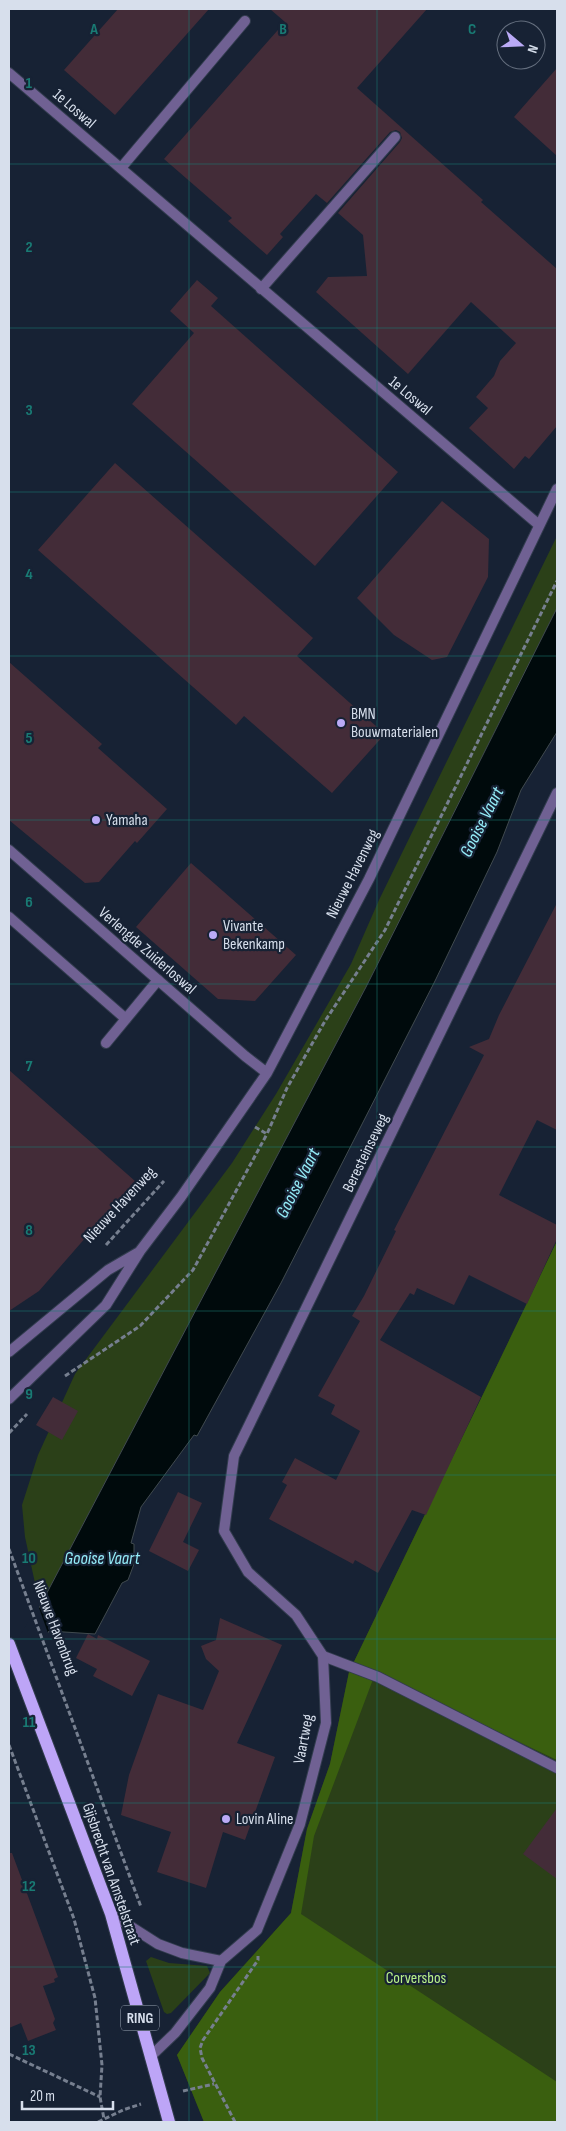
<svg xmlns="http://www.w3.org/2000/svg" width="566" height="2131" font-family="'Sofia Sans Condensed',sans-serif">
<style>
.green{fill:#2b4018}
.forest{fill:#3a5f0f}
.water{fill:#000a0c;stroke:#404a4f}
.pier{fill:#172234}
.building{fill:#432c38}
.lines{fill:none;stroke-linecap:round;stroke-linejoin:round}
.lane-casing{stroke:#323c4e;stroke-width:12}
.street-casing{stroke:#323c4e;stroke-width:12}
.primary-casing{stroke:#323c4e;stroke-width:14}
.path{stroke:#767f8f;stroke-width:3;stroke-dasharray:5 2.5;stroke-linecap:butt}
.lane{stroke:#706193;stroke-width:10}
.street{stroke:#706193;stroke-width:10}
.primary{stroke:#bda5f7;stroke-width:12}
.grid{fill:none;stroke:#197b74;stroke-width:1;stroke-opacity:0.55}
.poi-dot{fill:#baaaf6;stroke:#172234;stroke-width:2}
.labels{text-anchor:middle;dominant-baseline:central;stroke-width:4.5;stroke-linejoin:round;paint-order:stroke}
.shield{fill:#172234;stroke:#9da6b5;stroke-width:1}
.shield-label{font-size:15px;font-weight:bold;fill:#d7dfec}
.street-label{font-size:16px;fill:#d7dfec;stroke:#172234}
.poi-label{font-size:16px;fill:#d7dfec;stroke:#172234;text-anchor:start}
.park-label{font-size:16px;fill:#b9f18a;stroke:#172234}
.water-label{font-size:18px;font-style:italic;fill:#95edf9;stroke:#172234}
.grid-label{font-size:16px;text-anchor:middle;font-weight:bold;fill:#197b74;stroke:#172234;stroke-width:4.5;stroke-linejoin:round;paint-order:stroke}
</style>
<rect width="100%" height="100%" fill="#172234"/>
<path class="green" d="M 557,536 L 557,608 L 366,987 L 40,1606 L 25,1537 L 22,1505 L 38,1455 L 75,1374 L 232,1163 L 276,1094 L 351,964 L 379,900 Z
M 557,1241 L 557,2122 L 204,2122 L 177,2055 L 220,1992 L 291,1913 L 307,1829 L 330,1764 L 349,1672 Z
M 151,1957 L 169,1963 L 207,1966 L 210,1973 L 171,2013 L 167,2014 L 164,2012 L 146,1961 Z"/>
<path class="forest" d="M 557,1241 L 557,1760 L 375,1674 L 314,1836 L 301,1914 L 557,2082 L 557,2122 L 204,2122 L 177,2055 L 220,1992 L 291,1913 L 307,1829 L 330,1764 L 349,1672 Z"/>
<path class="water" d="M 557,608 L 557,732 L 521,790 L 497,852 L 435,981 L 281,1283 L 197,1436 L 194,1435 L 141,1507 L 131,1543 L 134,1544 L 134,1564 L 128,1580 L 122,1583 L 95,1634 L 49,1631 L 9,1695 L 9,1659 L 40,1606 L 366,987 Z"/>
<path class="pier" d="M 38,1605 L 49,1636 L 9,1698 L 9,1654 Z"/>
<path class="building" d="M 118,9 L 209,9 L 115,115 L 64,70 Z
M 270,9 L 427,9 L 357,88 L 483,200 L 481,202 L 557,269 L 557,426 L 529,459 L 525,456 L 514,469 L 469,428 L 488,408 L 476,397 L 494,376 L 500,361 L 516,343 L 471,302 L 408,374 L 316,292 L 328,277 L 367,276 L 363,235 L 338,213 L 400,142 L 402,138 L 400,132 L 396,130 L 390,132 L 327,203 L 316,194 L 280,234 L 283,237 L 267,255 L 228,221 L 232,218 L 164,159 L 285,22 Z
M 557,68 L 557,156 L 514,117 Z
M 197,280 L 218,298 L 211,306 L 398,472 L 315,566 L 132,404 L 194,333 L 170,311 Z
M 115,463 L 313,638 L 297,656 L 385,734 L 332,793 L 244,716 L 236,725 L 38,550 Z
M 442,501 L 489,539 L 488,577 L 447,657 L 432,660 L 394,635 L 357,598 Z
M 9,662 L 102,744 L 98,748 L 167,809 L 137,843 L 135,841 L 99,882 L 85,883 L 9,820 Z
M 191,863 L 296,955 L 255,1001 L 218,999 L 136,927 Z
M 557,903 L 557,1130 L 537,1120 L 499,1195 L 557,1225 L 557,1239 L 527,1304 L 469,1275 L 454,1305 L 417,1288 L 414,1295 L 410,1293 L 380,1340 L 481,1397 L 426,1515 L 412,1510 L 378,1573 L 355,1560 L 353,1564 L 269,1519 L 287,1485 L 282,1482 L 295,1458 L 336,1480 L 360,1431 L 331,1414 L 335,1405 L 318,1396 L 360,1321 L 352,1316 L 364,1296 L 396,1231 L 394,1230 L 484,1055 L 469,1047 L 489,1039 L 499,1015 Z
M 9,1070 L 135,1181 L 39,1291 L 9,1311 Z
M 53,1397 L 78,1411 L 62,1440 L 36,1425 Z
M 178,1492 L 202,1503 L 183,1542 L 199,1550 L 188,1571 L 149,1551 Z
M 220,1618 L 282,1645 L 237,1743 L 275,1757 L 245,1840 L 223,1832 L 206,1888 L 157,1872 L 171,1832 L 121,1815 L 129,1775 L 158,1694 L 203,1710 L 219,1671 L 206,1659 L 201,1646 L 216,1640 Z
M 88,1634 L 97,1639 L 98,1635 L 150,1661 L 132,1696 L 93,1676 L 97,1669 L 76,1658 Z
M 557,1808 L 557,1879 L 523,1854 Z
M 9,1853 L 12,1853 L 58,1977 L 54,1979 L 55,1982 L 43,1986 L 55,2019 L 53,2023 L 56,2030 L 28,2041 L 21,2023 L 9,2028 Z"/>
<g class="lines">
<defs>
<path id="lane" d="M 121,168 L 245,21
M 261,289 L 395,137
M 9,917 L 126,1019
M 106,1043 L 158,980
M 323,1656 L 378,1677 L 557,1768"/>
<path id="street" d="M 9,73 L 539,525
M 9,850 L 245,1056 L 267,1073
M 9,1352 L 108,1270 L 139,1252
M 9,1399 L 106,1305 L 140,1251 L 181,1197 L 267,1073 L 369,879 L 557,489
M 111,1914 L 158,1944 L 182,1953 L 221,1961
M 150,2057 L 175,2033 L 210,1988 L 221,1961 L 257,1930 L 300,1824 L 326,1723 L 323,1656 L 296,1615 L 248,1572 L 224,1531 L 234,1456 L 557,793"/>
<path id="primary" d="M 9,1644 L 111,1914 L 169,2122"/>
</defs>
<use href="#lane" class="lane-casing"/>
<use href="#street" class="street-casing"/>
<use href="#primary" class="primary-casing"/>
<path class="path" d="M 255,1127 L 267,1134 L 287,1088 L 325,1021 L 385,930 L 557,581
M 106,1245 L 164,1181
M 65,1376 L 140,1326 L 193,1270 L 267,1134
M 9,1433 L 27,1414
M 9,1549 L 141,1907
M 9,1745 L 74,1919 L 95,1998 L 102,2065 L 100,2097 L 104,2119
M 9,2054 L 100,2097
M 183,2091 L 214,2084
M 98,2122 L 123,2110 L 141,2104
M 235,2122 L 202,2058 L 200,2048 L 203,2040 L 258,1960 L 258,1956"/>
<use href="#lane" class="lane"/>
<use href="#street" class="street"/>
<use href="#primary" class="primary"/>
</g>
<path class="grid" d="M 189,9 L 189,2122M 377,9 L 377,2122M 9,164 L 557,164M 9,328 L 557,328M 9,492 L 557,492M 9,656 L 557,656M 9,820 L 557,820M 9,984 L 557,984M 9,1147 L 557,1147M 9,1311 L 557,1311M 9,1475 L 557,1475M 9,1639 L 557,1639M 9,1803 L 557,1803M 9,1967 L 557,1967"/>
<g class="poi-dot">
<circle cx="341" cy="723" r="5"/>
<circle cx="96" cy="820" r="5"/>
<circle cx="213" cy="935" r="5"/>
<circle cx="226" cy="1819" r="5"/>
</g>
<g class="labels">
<rect class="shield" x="121" y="2005.5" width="38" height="25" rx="4"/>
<g class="shield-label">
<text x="140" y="2018">RING</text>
</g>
<g class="street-label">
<text transform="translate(74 109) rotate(41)">1e Loswal</text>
<text transform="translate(410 396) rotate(40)">1e Loswal</text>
<text transform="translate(353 874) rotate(-63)">Nieuwe Havenweg</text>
<text transform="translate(147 951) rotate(41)">Verlengde Zuiderloswal</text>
<text transform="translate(366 1153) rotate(-64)">Beresteinseweg</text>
<text transform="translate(120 1205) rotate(-47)">Nieuwe Havenweg</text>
<text transform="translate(55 1628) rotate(69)">Nieuwe Havenbrug</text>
<text transform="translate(304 1739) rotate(-79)">Vaartweg</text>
<text transform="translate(111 1874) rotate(71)">Gijsbrecht van Amstelstraat</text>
</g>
<g class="poi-label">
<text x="351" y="714">BMN<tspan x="351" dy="18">Bouwmaterialen</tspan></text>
<text x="106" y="820">Yamaha</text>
<text x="223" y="926">Vivante<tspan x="223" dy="18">Bekenkamp</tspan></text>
<text x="236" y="1819">Lovin Aline</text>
</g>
<g class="park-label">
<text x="416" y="1978">Corversbos</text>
</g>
<g class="water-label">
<text transform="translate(482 822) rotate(-63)">Gooise Vaart</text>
<text transform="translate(298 1183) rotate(-63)">Gooise Vaart</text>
<text x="102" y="1558">Gooise Vaart</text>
</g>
</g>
<g class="grid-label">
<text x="94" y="34">A</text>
<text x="283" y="34">B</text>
<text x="472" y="34">C</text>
<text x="29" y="88">1</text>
<text x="29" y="252">2</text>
<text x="29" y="415">3</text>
<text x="29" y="579">4</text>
<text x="29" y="743">5</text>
<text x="29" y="907">6</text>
<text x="29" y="1071">7</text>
<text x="29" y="1235">8</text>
<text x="29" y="1399">9</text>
<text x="29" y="1563">10</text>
<text x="29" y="1727">11</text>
<text x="29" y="1891">12</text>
<text x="29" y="2055">13</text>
</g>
<rect width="566" height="2131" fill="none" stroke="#d7dfec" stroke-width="20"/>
<g transform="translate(521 45) rotate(109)"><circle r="24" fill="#172234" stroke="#646e7e"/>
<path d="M0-4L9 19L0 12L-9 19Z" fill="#baaaf6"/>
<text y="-8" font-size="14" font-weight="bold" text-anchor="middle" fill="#d7dfec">N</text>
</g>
<path d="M22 2101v8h91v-8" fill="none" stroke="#d7dfec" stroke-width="2.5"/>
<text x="30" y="2101" font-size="15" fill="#d7dfec" stroke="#172234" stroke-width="4" paint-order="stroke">20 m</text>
</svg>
